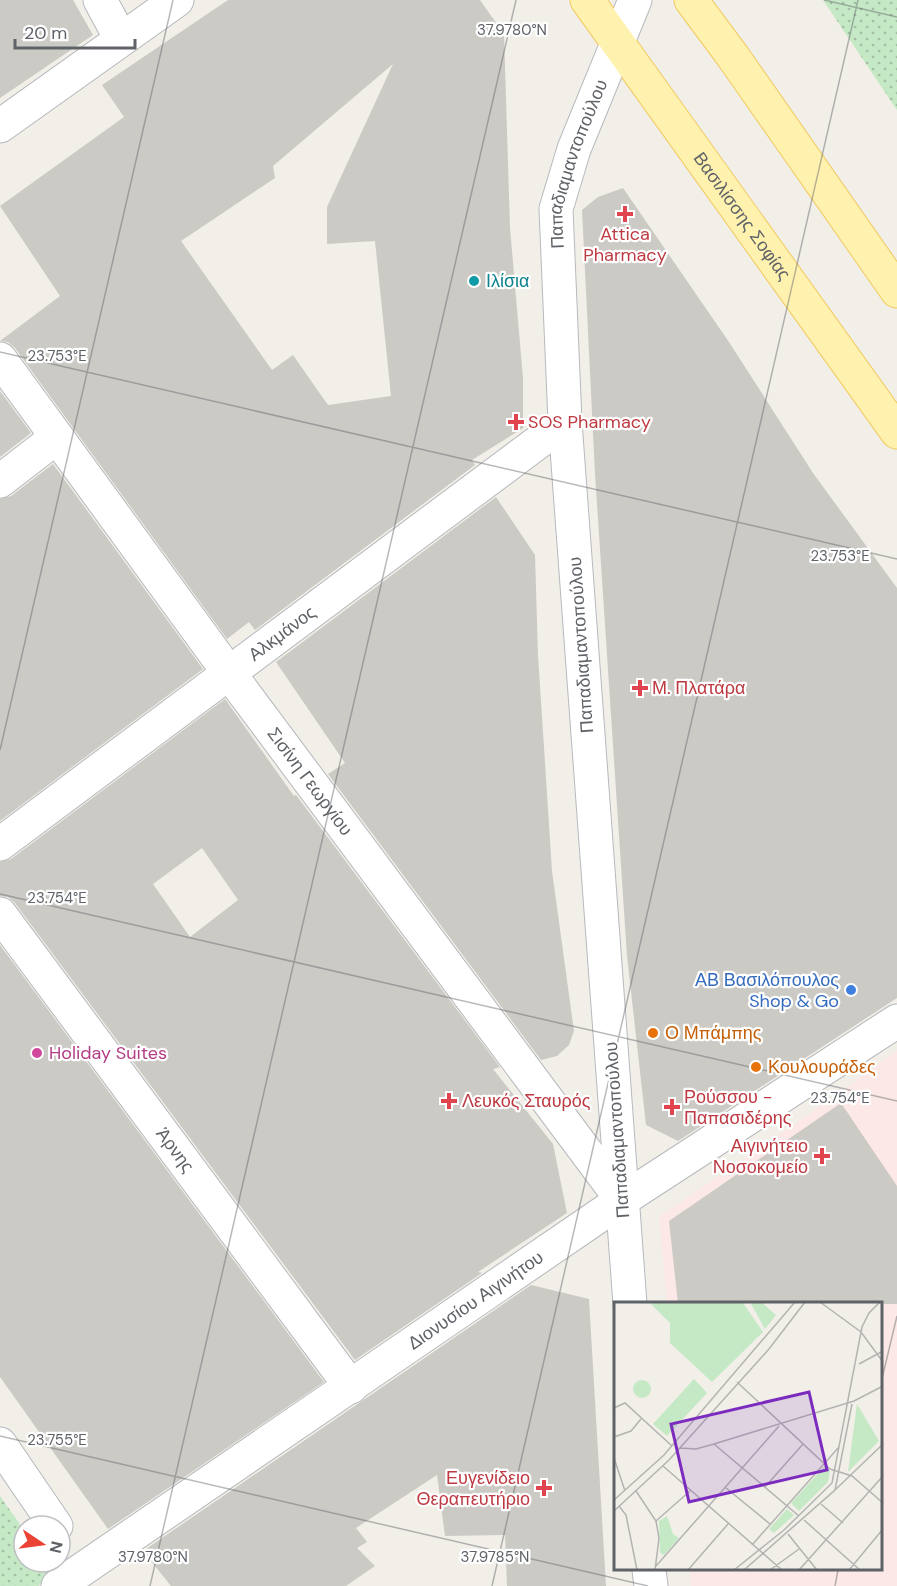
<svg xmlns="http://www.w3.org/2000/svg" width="897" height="1586" font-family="'DM Sans',sans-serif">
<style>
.medical{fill:#fce8e6}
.park{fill:url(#park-dots)}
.building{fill:#cccac5;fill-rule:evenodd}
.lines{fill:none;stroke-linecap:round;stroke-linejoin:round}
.street-casing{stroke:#b5b8bc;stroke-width:35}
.secondary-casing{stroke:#b6babf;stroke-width:35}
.primary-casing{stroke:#f2c960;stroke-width:35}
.street{stroke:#fff;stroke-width:33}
.secondary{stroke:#fff;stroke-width:33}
.primary{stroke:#fff2af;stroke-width:33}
.ticks{fill:none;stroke:#5f6368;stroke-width:1.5;stroke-opacity:0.45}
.health-dot{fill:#e0444e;stroke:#fff;stroke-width:2}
.culture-dot{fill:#0f9aa8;stroke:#fff;stroke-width:2}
.shop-dot{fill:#3f7fe0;stroke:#fff;stroke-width:2}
.food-dot{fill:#e8710a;stroke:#fff;stroke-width:2}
.hotel-dot{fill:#d1479c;stroke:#fff;stroke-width:2}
.labels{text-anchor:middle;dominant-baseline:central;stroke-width:4.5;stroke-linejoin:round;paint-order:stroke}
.street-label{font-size:18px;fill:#5f6368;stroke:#fff}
.health-label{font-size:18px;fill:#be3a42;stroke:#fff;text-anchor:start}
.culture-label{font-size:18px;fill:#0d838f;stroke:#fff;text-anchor:start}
.shop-label{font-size:18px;fill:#366cbe;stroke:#fff;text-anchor:end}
.food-label{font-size:18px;fill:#c56008;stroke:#fff;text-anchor:start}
.hotel-label{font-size:18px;fill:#b23c85;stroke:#fff;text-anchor:start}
.inset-road{fill:none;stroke:#b3b3b1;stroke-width:1.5}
.view{fill:#7b2cbf;fill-opacity:0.15;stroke:#7b2cbf;stroke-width:3}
.inset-edge{fill:none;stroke:#5f6368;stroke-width:3}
.ticks-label{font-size:15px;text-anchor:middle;fill:#5f6368;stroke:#fff;stroke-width:4.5;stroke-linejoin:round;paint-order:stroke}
</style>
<defs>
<pattern id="park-dots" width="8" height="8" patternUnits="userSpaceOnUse" patternTransform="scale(1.5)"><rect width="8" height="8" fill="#c5e8c5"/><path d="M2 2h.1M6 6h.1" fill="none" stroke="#a3c0a4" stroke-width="1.8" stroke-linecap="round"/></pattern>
</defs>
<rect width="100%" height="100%" fill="#f1efe8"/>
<path class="medical" d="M 897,1050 L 897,1586 L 691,1586 L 690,1570 L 880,1570 L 880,1304 L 667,1304 L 659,1217 L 835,1096 Z"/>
<path class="park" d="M 823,0 L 897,0 L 897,110 Z
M 0,1496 L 24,1530 L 24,1562 L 46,1562 L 55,1576 L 38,1586 L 0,1586 Z"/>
<path class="building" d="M 0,0 L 73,0 L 93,35 L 0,98 Z
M 228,0 L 480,0 L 504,34 L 510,228 L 523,378 L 523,428 L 472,460 L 475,465 L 255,630 L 249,622 L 227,639 L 15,348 L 8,342 L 0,341 L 60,296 L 0,206 L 124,117 L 102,85 ZM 393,64 L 327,207 L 327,244 L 375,241 L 391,396 L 328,405 L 293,355 L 272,370 L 181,241 L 275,178 L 273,166 Z
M 623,188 L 729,342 L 813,473 L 897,588 L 897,998 L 678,1141 L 646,1125 L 627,956 L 595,474 L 582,210 L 598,197 Z
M 0,391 L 31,433 L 0,457 Z
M 53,464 L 203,669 L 0,821 L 0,499 L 11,496 Z
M 496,497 L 535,555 L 538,655 L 552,871 L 574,1031 L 569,1045 L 557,1056 L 541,1060 L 328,774 L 345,763 L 276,662 Z
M 225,699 L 294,796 L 296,795 L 500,1067 L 493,1069 L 553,1144 L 567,1213 L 478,1272 L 482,1273 L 355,1360 L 15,903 L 8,897 L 0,896 L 0,862 L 11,859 ZM 202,848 L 238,900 L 190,937 L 153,884 Z
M 0,945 L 324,1382 L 108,1529 L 0,1377 Z
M 841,1103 L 897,1186 L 897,1304 L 678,1304 L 669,1221 Z
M 531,1285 L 589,1299 L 606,1586 L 507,1586 L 505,1535 L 445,1536 L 437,1475 L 356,1528 L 367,1542 L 357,1548 L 375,1566 L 346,1586 L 171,1586 L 143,1551 Z"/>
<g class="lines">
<defs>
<g id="street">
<path d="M 100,0 L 121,39"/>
<path d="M 0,126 L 177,0"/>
<path id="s1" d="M 0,359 L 229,673 L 622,1200"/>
<path d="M 0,481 L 57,437"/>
<path id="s2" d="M 0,844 L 565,422"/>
<path id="s3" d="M 0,914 L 351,1387"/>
<path d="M 0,1444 L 56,1526"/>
<path id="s4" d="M 58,1586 L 622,1200 L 897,1021"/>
</g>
<g id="secondary">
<path id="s5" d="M 630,1304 L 565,422 L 556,209 L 574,149 L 635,0"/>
<path d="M 649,1570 L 651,1586"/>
</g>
<g id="primary">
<path id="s6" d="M 587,0 L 897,432"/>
<path d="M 691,0 L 734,58 L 897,291"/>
</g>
</defs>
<use href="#street" class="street-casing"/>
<use href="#secondary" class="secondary-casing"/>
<use href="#primary" class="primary-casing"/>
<use href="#street" class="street"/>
<use href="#secondary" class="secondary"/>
<use href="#primary" class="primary"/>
</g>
<path class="ticks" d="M 824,0 L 897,17M 0,352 L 897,559M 0,750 L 173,0M 0,894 L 897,1101M 880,1387 L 897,1316M 0,1436 L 648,1586M 150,1586 L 516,0M 492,1586 L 858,0M 835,1586 L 838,1570"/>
<g class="health-dot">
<path d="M622 205h6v6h6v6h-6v6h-6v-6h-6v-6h6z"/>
<path d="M513 413h6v6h6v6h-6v6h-6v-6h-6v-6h6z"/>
<path d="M637 679h6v6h6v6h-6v6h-6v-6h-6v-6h6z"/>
<path d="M446 1092h6v6h6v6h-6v6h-6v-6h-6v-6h6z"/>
<path d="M669 1098h6v6h6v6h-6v6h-6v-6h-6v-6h6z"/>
<path d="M819 1147h6v6h6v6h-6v6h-6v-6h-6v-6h6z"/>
<path d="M541 1479h6v6h6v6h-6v6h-6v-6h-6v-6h6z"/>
</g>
<circle class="culture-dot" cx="474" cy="281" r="6"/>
<circle class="shop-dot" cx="851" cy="990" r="6"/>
<g class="food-dot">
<circle cx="653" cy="1033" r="6"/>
<circle cx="756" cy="1067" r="6"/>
</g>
<circle class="hotel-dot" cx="37" cy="1053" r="6"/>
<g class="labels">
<g class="street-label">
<text stroke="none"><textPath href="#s5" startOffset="1146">Παπαδιαμαντοπούλου</textPath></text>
<text stroke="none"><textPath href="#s6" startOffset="266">Βασιλίσσης Σοφίας</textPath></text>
<text stroke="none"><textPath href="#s2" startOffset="352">Αλκμάνος</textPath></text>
<text transform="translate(581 645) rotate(-94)">Παπαδιαμαντοπούλου</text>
<text stroke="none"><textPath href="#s1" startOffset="524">Σισίνη Γεωργίου</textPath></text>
<text transform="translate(617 1130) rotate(-94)">Παπαδιαμαντοπούλου</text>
<text stroke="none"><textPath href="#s3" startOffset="294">Άρνης</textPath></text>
<text stroke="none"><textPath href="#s4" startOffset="506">Διονυσίου Αιγινήτου</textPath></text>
</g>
<g class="health-label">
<text x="625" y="234" text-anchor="middle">Attica<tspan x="625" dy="21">Pharmacy</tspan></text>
<text x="528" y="422">SOS Pharmacy</text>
<text x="652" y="688">Μ. Πλατάρα</text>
<text x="684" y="1097">Ρούσσου -<tspan x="684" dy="21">Παπασιδέρης</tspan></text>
<text x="462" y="1101">Λευκός Σταυρός</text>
<text x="808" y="1146" text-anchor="end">Αιγινήτειο<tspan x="808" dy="21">Νοσοκομείο</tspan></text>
<text x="530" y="1478" text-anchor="end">Ευγενίδειο<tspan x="530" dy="21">Θεραπευτήριο</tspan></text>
</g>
<g class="culture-label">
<text x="486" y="281">Ιλίσια</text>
</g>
<g class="shop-label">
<text x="839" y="980">ΑΒ Βασιλόπουλος<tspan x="839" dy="21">Shop &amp; Go</tspan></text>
</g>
<g class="food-label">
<text x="665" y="1033">Ο Μπάμπης</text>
<text x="768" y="1067">Κουλουράδες</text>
</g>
<g class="hotel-label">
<text x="49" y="1053">Holiday Suites</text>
</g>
</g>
<g transform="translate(614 1302)">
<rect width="268" height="268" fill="#f1efe8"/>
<path d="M 243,102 L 265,139 L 234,170 Z" fill="#c5e8c5"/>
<path d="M 35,0 L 129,1 L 149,30 L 98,80 L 56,41 L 56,21 ZM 136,0 L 147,0 L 162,13 L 151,27 ZM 80,77 L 93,91 L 53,134 L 39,122 ZM19 87a9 9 0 1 1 18 0a9 9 0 1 1-18 0ZM 211,164 L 216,169 L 214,180 L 185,209 L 177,201 ZM 173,207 L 180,213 L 160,231 L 155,227 ZM 53,214 L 59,232 L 65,236 L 50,253 L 46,251 L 45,219 Z" fill="#c5e8c5"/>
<path class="inset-road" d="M 206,0 L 247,30 L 269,60M 245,62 L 269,49M 123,80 L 216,167 L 238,174 L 269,201M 0,106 L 11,101 L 58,144M 0,135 L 17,129 L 27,117M 100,142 L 185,214M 66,146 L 82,147 L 100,142 L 240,99 L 269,84M 0,156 L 11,189M 49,164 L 168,268M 151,185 L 189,142M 112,186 L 156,222M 221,188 L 269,142M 22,189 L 42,219 L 45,236 L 41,268M 0,198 L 50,153 L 181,0M 207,202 L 229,221M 5,204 L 12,213 L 23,268M 0,209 L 55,158 L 155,47 L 191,0M 190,218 L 246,268M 42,219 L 76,189M 174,232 L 203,268M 138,243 L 225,145M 42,264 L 165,124M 74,268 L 114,222M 120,268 L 170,228 L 218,181 L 248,25 L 255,11 L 266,0M 130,268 L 221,188 L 238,102M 156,268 L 185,247M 185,268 L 269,174M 235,268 L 269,227"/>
<path class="view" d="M 195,90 L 213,168 L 75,200 L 57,122 Z"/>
<rect width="268" height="268" class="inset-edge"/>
</g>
<g class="ticks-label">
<text x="512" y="35">37.9780°N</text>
<text x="57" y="361">23.753°E</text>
<text x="840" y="561">23.753°E</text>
<text x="57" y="903">23.754°E</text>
<text x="840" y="1103">23.754°E</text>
<text x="57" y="1445">23.755°E</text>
<text x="153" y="1562">37.9780°N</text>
<text x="495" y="1562">37.9785°N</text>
</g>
<g transform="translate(42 1544) rotate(103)"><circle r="28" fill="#ffffff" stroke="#bfc1c3" stroke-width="1.5"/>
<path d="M0-4.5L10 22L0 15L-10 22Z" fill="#ea4335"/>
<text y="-9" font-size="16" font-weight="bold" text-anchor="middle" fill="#5f6368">N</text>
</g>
<path d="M15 39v9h120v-9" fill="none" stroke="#5f6368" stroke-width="3"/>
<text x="24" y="39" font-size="18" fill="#5f6368" stroke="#ffffff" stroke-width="4.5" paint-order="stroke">20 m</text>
</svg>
